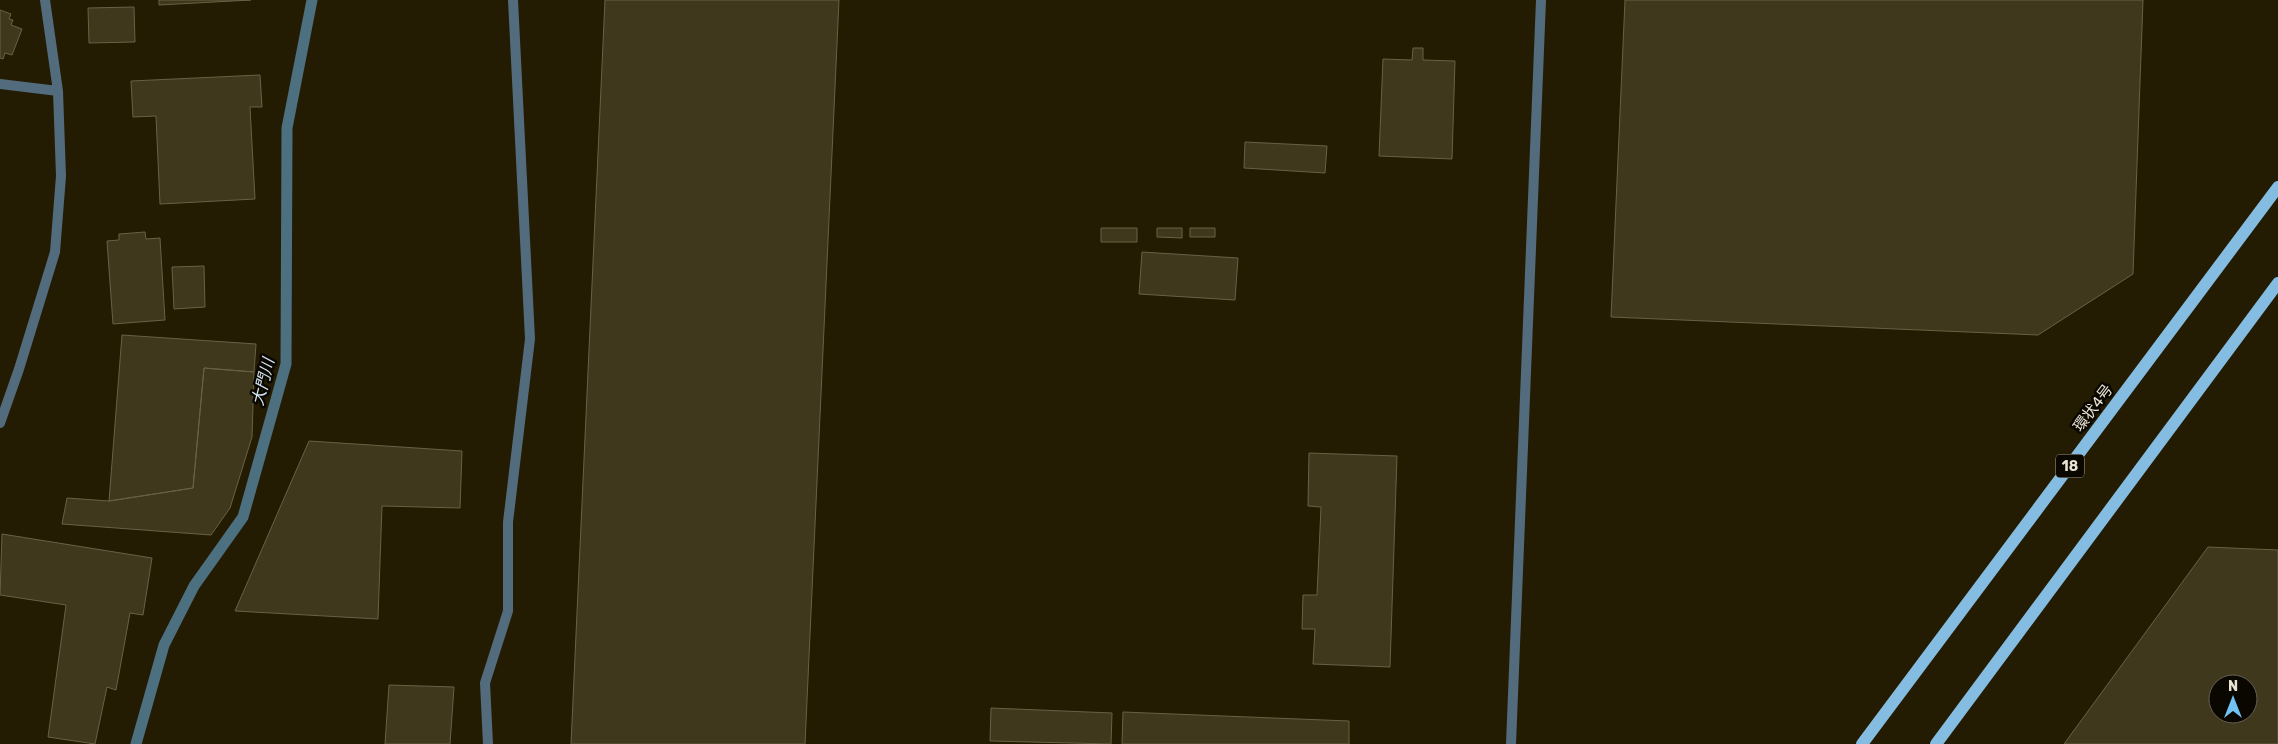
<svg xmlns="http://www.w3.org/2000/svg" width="2278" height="744" font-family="Rubik,'Noto Sans JP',sans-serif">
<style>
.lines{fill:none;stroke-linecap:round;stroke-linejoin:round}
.stream{stroke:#4c7080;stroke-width:11}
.building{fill:#40381d;stroke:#6a6145;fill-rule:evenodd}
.lane{stroke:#526c7d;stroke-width:10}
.street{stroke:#526c7d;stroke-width:10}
.primary{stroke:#85bce1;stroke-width:12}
.labels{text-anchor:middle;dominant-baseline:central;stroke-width:5;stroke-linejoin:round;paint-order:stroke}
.shield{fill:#0a0701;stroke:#a6a195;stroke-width:1}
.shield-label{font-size:14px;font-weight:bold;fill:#e9e3d4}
.street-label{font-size:15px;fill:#e9e3d4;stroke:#0a0701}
.water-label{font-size:16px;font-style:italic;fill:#d6e7f3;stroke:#0a0701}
</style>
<rect width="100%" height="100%" fill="#241c02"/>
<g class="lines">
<path class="stream" d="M 136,744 L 164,645 L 194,586 L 243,517 L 286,364 L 287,128 L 312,0"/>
</g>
<path class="building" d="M 159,0 L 251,0 L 159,5 Z
M 605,0 L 839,0 L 805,744 L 571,744 Z
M 1625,0 L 2143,0 L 2133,274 L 2038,335 L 1611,317 Z
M 134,7 L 135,42 L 89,43 L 88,8 Z
M 0,10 L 11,14 L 9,19 L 13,20 L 11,25 L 22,29 L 12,55 L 5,53 L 3,59 L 0,58 Z
M 1413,48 L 1423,48 L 1423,60 L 1455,61 L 1452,159 L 1379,156 L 1383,59 L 1412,60 Z
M 260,75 L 262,107 L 250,107 L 255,199 L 160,204 L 156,116 L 133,117 L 131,81 Z
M 1245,142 L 1327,146 L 1325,173 L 1244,168 Z
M 1101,228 L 1137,228 L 1137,242 L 1101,242 Z
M 1157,228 L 1182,228 L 1182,238 L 1157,237 Z
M 1190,228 L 1215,228 L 1215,237 L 1190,237 Z
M 145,232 L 146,239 L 160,238 L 165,320 L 113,324 L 107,241 L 119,240 L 119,234 Z
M 1142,252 L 1238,258 L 1235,300 L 1139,294 Z
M 204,266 L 205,307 L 174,309 L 172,267 Z
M 122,335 L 256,344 L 254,372 L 204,368 L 193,488 L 109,501 Z
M 204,368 L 254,372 L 252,437 L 230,508 L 211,535 L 62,524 L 67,498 L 109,501 L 193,488 Z
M 309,441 L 462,451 L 460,508 L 382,506 L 378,619 L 235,611 Z
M 1309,453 L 1397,456 L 1390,667 L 1313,664 L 1315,629 L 1302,629 L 1303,595 L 1317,595 L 1321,507 L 1308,506 Z
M 2,534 L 152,558 L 143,615 L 130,613 L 116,690 L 107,687 L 95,744 L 48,737 L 66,605 L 0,595 Z
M 2208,547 L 2278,550 L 2278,744 L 2064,744 ZM 2218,684 L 2248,684 L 2248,714 L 2218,714 Z
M 389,685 L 454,687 L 450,744 L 385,744 Z
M 991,708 L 1112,713 L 1111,744 L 990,741 Z
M 1123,712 L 1349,721 L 1349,744 L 1122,744 Z"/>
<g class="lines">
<path class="lane" d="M 1511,744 L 1541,0"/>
<path class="street" d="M 0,84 L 58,91
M 0,423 L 19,369 L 55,252 L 61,176 L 58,91 L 45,0
M 488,744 L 485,683 L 508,611 L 508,522 L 530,339 L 513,0"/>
<path class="primary" d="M 1862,744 L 2278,187
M 1936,744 L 2278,283"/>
</g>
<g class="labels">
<rect class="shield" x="2056" y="454.5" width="28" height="23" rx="4"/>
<g class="shield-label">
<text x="2070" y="466">18</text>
</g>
<g class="street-label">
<text transform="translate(2093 408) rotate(-53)">環状4号</text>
</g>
<g class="water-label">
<text transform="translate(263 382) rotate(-76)">大門川</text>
</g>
</g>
<g transform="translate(2233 699)"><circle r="24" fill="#0a0701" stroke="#635f55"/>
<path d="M0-4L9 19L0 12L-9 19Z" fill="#72c1f5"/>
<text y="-8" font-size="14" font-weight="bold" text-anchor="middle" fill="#e9e3d4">N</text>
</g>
</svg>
